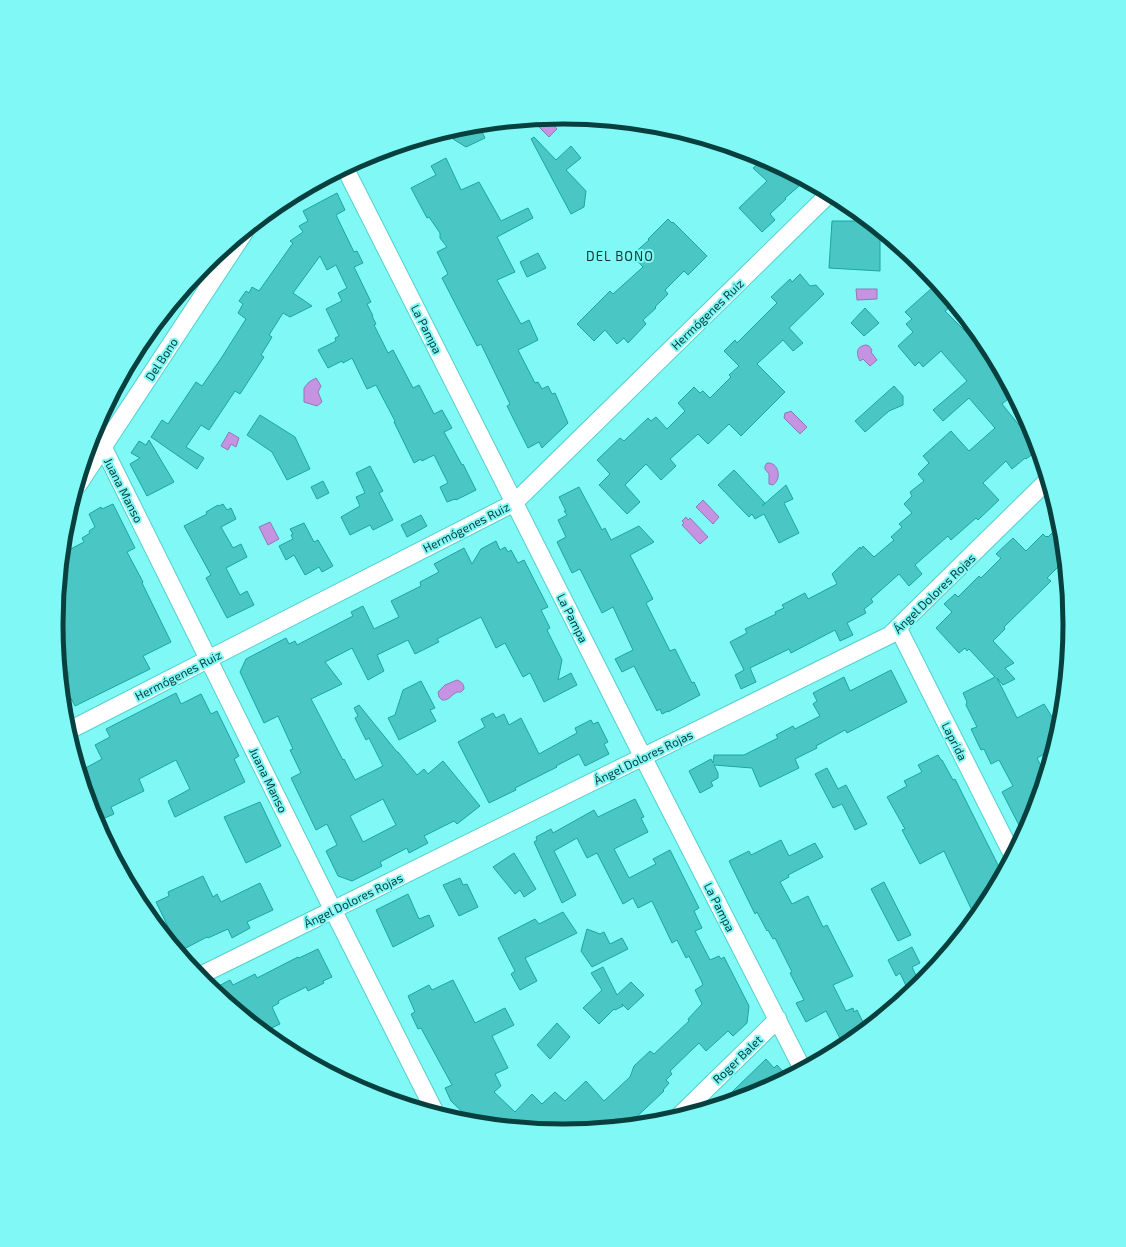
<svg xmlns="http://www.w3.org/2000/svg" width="1126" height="1247" font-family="'Exo 2',sans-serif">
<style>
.water{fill:#c693e3;stroke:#8d7ab2}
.building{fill:#4ac7c4;stroke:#18a6a4;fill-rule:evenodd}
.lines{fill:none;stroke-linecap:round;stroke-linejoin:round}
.street-casing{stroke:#54d0cd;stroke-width:19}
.street{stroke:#fff;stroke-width:17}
.labels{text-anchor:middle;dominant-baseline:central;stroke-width:4;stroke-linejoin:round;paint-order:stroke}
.street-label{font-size:12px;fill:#07403f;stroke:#80f8f5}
.neighbourhood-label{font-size:13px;letter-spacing:1px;fill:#113837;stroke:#80f8f5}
.rim{fill:none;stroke:#07403f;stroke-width:5}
</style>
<rect width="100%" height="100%" fill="#80f8f5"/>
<path class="water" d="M 547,118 L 557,129 L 549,137 L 532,120 Z
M 856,289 L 877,289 L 877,299 L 857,300 Z
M 866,345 L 869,346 L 872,350 L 871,352 L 877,360 L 870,366 L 863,359 L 860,361 C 856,354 856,346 866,345 Z
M 316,378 L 321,386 L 318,392 L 322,402 L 317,406 L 304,402 L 304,388 L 309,382 Z
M 791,411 L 807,427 L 800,434 L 784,418 L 785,413 L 789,412 Z
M 229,432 L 239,438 L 236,447 L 231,444 L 228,450 L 221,446 Z
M 767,463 C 779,462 782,479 773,485 L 769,484 L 769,474 L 765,469 L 765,466 Z
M 703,500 L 719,517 L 713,524 L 696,507 Z
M 686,517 L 688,520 L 690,518 L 708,537 L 700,544 L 682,525 L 684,523 L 682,521 Z
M 270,522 L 279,539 L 268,545 L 259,527 Z
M 457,680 C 462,682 464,684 464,689 L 461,692 L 457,692 C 451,695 449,701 442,700 L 439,697 L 438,692 L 445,685 Z"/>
<path class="building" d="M 479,126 L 485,138 L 466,147 L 453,139 Z
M 534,137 L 556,160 L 571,146 L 581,158 L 566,170 L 586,191 L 584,207 L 571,214 L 531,139 Z
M 446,158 L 461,190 L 479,182 L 501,221 L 528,208 L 533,218 L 497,237 L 515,272 L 497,280 L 521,324 L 529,320 L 538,340 L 518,350 L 535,383 L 538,382 L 542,389 L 548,386 L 552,394 L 555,393 L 568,423 L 542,448 L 539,442 L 528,448 L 507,406 L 510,404 L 481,344 L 477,346 L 442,278 L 448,274 L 437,252 L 447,247 L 440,238 L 440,233 L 429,217 L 427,218 L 411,188 L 436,175 L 431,166 Z
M 764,159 L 805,181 L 785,198 L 786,199 L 770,214 L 775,220 L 762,232 L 739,208 L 767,181 L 753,168 Z
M 337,193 L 345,210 L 336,215 L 354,252 L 357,251 L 363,263 L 354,267 L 371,302 L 367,304 L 373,316 L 372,316 L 376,324 L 374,325 L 388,353 L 393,350 L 413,388 L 419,385 L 434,414 L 442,410 L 452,428 L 444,432 L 462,465 L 463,464 L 476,490 L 456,500 L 455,499 L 447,502 L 440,487 L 448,483 L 434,455 L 422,461 L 421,459 L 414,463 L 394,422 L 395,421 L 376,385 L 367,389 L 352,358 L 343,363 L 342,361 L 328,368 L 318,350 L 336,341 L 335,338 L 339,336 L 326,309 L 342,301 L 338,293 L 347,288 L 336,265 L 327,270 L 320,256 L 293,293 L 312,306 L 290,317 L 283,313 L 269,335 L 272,337 L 261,355 L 264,357 L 240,394 L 235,391 L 209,430 L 201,425 L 186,447 L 204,458 L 197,469 L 151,437 L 162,420 L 168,424 L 196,382 L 202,386 L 222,357 L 246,319 L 238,313 L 243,304 L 239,301 L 246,291 L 249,293 L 252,287 L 259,291 L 293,243 L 290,241 L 303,232 L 299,226 L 308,221 L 303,211 Z
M 668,219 L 672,223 L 673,222 L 707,256 L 688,275 L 684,271 L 665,290 L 668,294 L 655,307 L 656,308 L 643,320 L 646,324 L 628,343 L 624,338 L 617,344 L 605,330 L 594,341 L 577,324 L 610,291 L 613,294 L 643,267 L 632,255 L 649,240 L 648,239 Z
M 832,221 L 868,221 L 880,231 L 880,271 L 829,268 Z
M 538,253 L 546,268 L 527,277 L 520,262 Z
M 800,274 L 810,286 L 816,285 L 824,294 L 789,328 L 803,343 L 793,351 L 783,340 L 757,364 L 785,392 L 741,436 L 729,424 L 708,444 L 698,434 L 670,459 L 676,466 L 661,480 L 646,464 L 625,485 L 640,502 L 627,514 L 599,485 L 610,474 L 597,460 L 620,438 L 624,441 L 648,418 L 651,421 L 656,417 L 667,429 L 685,411 L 678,403 L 694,387 L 700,393 L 703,391 L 710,398 L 731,377 L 729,375 L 739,366 L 724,351 L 735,340 L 737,343 L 777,303 L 771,297 L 790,279 L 792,282 Z
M 932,288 L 949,308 L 945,311 L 969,335 L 1001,372 L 1013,395 L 1002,404 L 1019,425 L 1026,419 L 1031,430 L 1038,450 L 1026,459 L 1025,458 L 1012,469 L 1006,461 L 983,483 L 999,500 L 978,520 L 976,518 L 951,540 L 948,536 L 915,565 L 922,574 L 909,586 L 899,574 L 871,599 L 873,602 L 864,609 L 866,613 L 847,623 L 853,635 L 840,641 L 835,630 L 791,653 L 789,649 L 750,668 L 756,682 L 741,689 L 735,675 L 744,670 L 730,642 L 747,633 L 745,629 L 776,614 L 775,612 L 784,608 L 782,605 L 805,593 L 808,599 L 837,584 L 832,574 L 860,547 L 861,549 L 863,546 L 874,557 L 894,540 L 891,537 L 902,527 L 899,524 L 912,513 L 904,504 L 912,496 L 910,492 L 924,481 L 918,474 L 929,463 L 923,456 L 951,431 L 969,451 L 995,428 L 969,398 L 943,421 L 933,410 L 967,381 L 941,351 L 923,367 L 919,362 L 915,366 L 898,346 L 913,332 L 906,324 L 912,319 L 905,312 Z
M 865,308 L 879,323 L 864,336 L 851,323 Z
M 894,386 L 903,396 L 903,405 L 889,411 L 865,432 L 855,421 Z
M 260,415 L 295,437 L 310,469 L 287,480 L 272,452 L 247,435 Z
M 149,440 L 174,482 L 147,496 L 130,464 L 140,458 L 131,453 L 139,441 L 146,445 Z
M 370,466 L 383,491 L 379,493 L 393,520 L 373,530 L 370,525 L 350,535 L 341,517 L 360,506 L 356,497 L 365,493 L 356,473 Z
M 734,470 L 765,503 L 762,506 L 786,485 L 793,499 L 784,503 L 799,533 L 779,543 L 764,514 L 755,519 L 752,514 L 749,517 L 718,485 Z
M 323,481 L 329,493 L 317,499 L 311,487 Z
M 579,487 L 602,530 L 605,528 L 611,540 L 639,526 L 654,542 L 630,555 L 653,599 L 646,603 L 670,651 L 675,649 L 692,683 L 694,682 L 700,695 L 668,712 L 668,711 L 662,714 L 660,709 L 657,711 L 634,666 L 622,672 L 615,659 L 633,650 L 613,607 L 602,613 L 580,569 L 572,573 L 557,542 L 566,537 L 558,520 L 567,515 L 564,511 L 566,511 L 559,497 Z
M 113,504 L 135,548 L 127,552 L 143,582 L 142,583 L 171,642 L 143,656 L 150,669 L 75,706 L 66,689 L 69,674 L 59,657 L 56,623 L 63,553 L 84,542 L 82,538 L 90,533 L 89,531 L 95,527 L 89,514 L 101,507 L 102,509 Z
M 223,504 L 227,510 L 231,508 L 236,519 L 221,527 L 233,548 L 241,544 L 247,557 L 226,568 L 240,595 L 247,591 L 254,605 L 227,618 L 206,578 L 211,575 L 184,526 L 207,514 L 206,512 L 218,505 L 219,506 Z
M 421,515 L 427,526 L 407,537 L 401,525 Z
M 304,523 L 314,542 L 318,540 L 333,566 L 322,572 L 319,567 L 305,575 L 294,555 L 286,560 L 279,546 L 293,539 L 291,535 L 293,534 L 290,529 Z
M 1060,525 L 1064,561 L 1047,578 L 1051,581 L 1004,627 L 1005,629 L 993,641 L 1014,663 L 1005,668 L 1015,679 L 1003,685 L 997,678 L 1017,718 L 1044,704 L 1059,728 L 1058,730 L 1048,735 L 1053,745 L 1052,750 L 1037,758 L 1045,774 L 1031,818 L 1023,833 L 1002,792 L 1013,786 L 999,760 L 991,764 L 984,749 L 981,750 L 971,729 L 977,727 L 966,705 L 967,702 L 963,693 L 995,677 L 969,649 L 967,651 L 965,648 L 959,653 L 936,628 L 952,612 L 944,604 L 955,594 L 958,597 L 979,576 L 981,578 L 1001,558 L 996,554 L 1013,538 L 1026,551 L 1043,534 L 1046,537 L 1047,536 L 1048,537 Z
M 496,541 L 500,550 L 505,547 L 508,552 L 511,550 L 518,563 L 524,560 L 548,607 L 541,610 L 550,628 L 547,630 L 562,660 L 558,680 L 571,673 L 577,685 L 544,702 L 530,673 L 523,677 L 505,643 L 496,648 L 481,617 L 437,639 L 439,642 L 415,654 L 408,640 L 377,655 L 384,671 L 368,680 L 352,648 L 325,662 L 342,684 L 311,699 L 343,760 L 344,759 L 355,780 L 383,766 L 369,738 L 366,740 L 355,718 L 358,716 L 354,708 L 359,705 L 397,752 L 398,752 L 417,775 L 424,769 L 428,774 L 443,761 L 480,806 L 457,824 L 454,821 L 424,836 L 428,843 L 409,853 L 407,848 L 380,862 L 382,866 L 352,881 L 338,876 L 326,851 L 337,845 L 327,824 L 316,830 L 291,778 L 301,773 L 290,750 L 293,749 L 278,716 L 264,723 L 240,672 L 246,659 L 286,638 L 289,644 L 295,641 L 297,645 L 353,616 L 351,612 L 363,606 L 374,629 L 399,617 L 391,601 L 421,586 L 420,582 L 439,572 L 434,564 L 464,548 L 472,564 L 481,549 ZM 383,799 L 396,825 L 363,842 L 350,816 Z
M 891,670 L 907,702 L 847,733 L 845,730 L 816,746 L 817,748 L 795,759 L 799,768 L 760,787 L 752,768 L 714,765 L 718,773 L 718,778 L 711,782 L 713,786 L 700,793 L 689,771 L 711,759 L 713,763 L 714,755 L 744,755 L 778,738 L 776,735 L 793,726 L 795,729 L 820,716 L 813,704 L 817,701 L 813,693 L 844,677 L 850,691 Z
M 421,681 L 435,708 L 430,710 L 436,721 L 399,740 L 388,718 L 395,715 L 403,690 Z
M 176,693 L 181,704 L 201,694 L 211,714 L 217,711 L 239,756 L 234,759 L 245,782 L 175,817 L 168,801 L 190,789 L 176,760 L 139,779 L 144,791 L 111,807 L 114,814 L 98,821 L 92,808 L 80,771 L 102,759 L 95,745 L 110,737 L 106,729 Z
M 493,713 L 496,718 L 504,714 L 509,725 L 521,718 L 539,754 L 577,733 L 575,728 L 591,720 L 593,724 L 598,722 L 608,742 L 604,744 L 609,754 L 585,766 L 579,754 L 556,766 L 557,767 L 515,788 L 516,790 L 489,803 L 458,742 L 485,727 L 481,719 Z
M 938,755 L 941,760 L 942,760 L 953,780 L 955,779 L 1002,873 L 984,905 L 975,917 L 944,851 L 920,864 L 902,830 L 905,829 L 887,797 L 907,786 L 904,781 L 922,772 L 918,765 Z
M 827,768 L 838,789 L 846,785 L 867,824 L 855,830 L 842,804 L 833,808 L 815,774 Z
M 635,799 L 644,817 L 641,818 L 648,832 L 614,849 L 629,878 L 656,864 L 653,859 L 670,850 L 699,908 L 694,911 L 702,928 L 695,931 L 710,960 L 719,956 L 721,959 L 724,957 L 749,1006 L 747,1023 L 733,1036 L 728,1031 L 706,1051 L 699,1043 L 670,1071 L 672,1074 L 666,1080 L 669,1083 L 663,1090 L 664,1091 L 629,1124 L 563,1130 L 473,1122 L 451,1101 L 445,1088 L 452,1085 L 421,1028 L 418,1029 L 411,1014 L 415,1012 L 408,996 L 429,985 L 432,990 L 453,980 L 475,1023 L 505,1008 L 514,1025 L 492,1036 L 508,1068 L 495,1074 L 501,1086 L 494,1092 L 515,1112 L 532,1094 L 542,1104 L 555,1092 L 565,1101 L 586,1081 L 604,1101 L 630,1077 L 634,1066 L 650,1051 L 654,1054 L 689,1021 L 688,1019 L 702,1004 L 695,990 L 703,985 L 701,980 L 689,956 L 686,958 L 677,940 L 672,943 L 652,901 L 638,908 L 633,898 L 623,904 L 597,853 L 587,858 L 577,838 L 554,851 L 576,895 L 562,903 L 534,842 L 537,840 L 536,837 L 551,829 L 553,833 L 594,810 L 598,817 Z
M 260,802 L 281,846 L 246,863 L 224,817 Z
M 781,840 L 789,856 L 815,843 L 823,857 L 788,875 L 789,877 L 780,882 L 792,904 L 808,896 L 823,927 L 827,925 L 853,976 L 833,985 L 846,1011 L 853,1008 L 854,1012 L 857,1010 L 866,1028 L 844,1046 L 826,1011 L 806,1022 L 796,1003 L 804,1000 L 790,973 L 792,972 L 775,938 L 773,939 L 768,930 L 767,931 L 757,912 L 755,914 L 729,861 L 749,851 L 751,855 Z
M 514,853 L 536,889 L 524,897 L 520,890 L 515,894 L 493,867 Z
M 203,876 L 213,897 L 217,894 L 221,902 L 260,883 L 273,910 L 247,922 L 250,928 L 232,938 L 228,929 L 208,938 L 207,937 L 180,951 L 156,902 L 169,896 L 168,892 Z
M 460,878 L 463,885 L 467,884 L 478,907 L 459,916 L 443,885 Z
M 884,882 L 911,935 L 898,941 L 871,889 Z
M 408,894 L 419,919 L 429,915 L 434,926 L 393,947 L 376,910 Z
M 563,912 L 577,933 L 525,958 L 537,981 L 520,990 L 511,974 L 515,971 L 498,938 L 535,919 L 539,924 Z
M 587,929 L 600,934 L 604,932 L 610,944 L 622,938 L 628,949 L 592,967 L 581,951 Z
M 912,947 L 920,963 L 912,967 L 920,984 L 909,992 L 900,973 L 896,976 L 888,960 Z
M 318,949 L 332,977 L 323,981 L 324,983 L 308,991 L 306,987 L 278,1001 L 279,1003 L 272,1007 L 280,1024 L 265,1031 L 254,1023 L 249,1012 L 244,1015 L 213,989 L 230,980 L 233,985 L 255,974 L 257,978 L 298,957 L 299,958 Z
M 603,967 L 617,995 L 631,982 L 644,995 L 628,1010 L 622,1004 L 623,1006 L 615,1010 L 614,1009 L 599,1024 L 583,1008 L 602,990 L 591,973 Z
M 557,1023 L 570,1037 L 550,1059 L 537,1045 Z
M 766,1059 L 774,1068 L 777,1065 L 787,1076 L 757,1092 L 737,1098 L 732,1092 Z"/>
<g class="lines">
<defs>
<path id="street" d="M 345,168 L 643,757 L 802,1068
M 103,447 L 333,910 L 435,1112
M 78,485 L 244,233
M 898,628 L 1012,854
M 68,731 L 514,503 L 829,194
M 199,976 L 890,635 L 1047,481
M 679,1116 L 778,1019"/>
</defs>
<use href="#street" class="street-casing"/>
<use href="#street" class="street"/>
</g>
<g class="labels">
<g class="street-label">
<text transform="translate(707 314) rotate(-44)">Hermógenes Ruiz</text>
<text transform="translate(427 329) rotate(63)">La Pampa</text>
<text transform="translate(161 359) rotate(-57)">Del Bono</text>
<text transform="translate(124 490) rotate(63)">Juana Manso</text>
<text transform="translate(466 527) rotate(-27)">Hermógenes Ruiz</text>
<text transform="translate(934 593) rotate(-44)">Ángel Dolores Rojas</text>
<text transform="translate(573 618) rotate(63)">La Pampa</text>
<text transform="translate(178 675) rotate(-27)">Hermógenes Ruiz</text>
<text transform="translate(955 741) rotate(63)">Laprida</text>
<text transform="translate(643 757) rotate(-26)">Ángel Dolores Rojas</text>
<text transform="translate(269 780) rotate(64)">Juana Manso</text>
<text transform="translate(353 900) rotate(-26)">Ángel Dolores Rojas</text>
<text transform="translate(720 907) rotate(63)">La Pampa</text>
<text transform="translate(737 1059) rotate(-44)">Roger Balet</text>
</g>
<g class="neighbourhood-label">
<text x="620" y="256">DEL BONO</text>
</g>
</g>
<path d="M0 0H1126V1247H0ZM63 624a500 500 0 1 1 1000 0a500 500 0 1 1-1000 0Z" fill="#80f8f5" fill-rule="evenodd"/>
<path class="rim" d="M63 624a500 500 0 1 1 1000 0a500 500 0 1 1-1000 0Z"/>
</svg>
